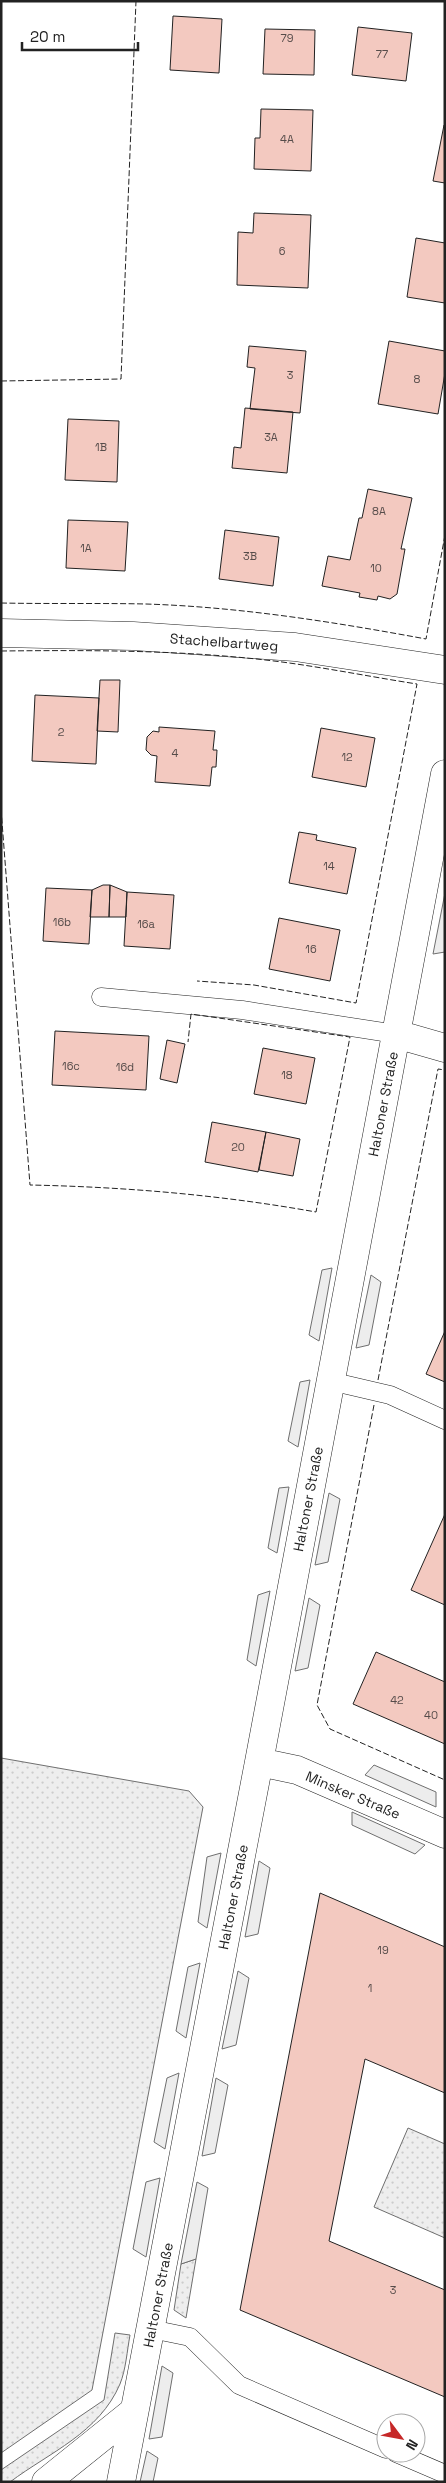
<svg xmlns="http://www.w3.org/2000/svg" width="446" height="2483" font-family="'Space Grotesk',sans-serif">
<style>
.grass{fill:url(#grass-dots);stroke:#6f6f6f}
.parking{fill:#ededed;stroke:#6f6f6f}
.building{fill:#f3c9c0;stroke:#222}
.lines{fill:none;stroke-linecap:round;stroke-linejoin:round}
.lane-casing{stroke:#222;stroke-width:19}
.street-casing{stroke:#222;stroke-width:29}
.lane{stroke:#fff;stroke-width:18}
.street{stroke:#fff;stroke-width:28}
.fence{stroke:#222;stroke-width:1;stroke-dasharray:6 2.5;stroke-linecap:butt}
.labels{text-anchor:middle;dominant-baseline:central;stroke-width:4;stroke-linejoin:round;paint-order:stroke}
.number-label{font-size:11px;fill:#564c4a}
.street-label{font-size:14px;fill:#222;stroke:#fff}
</style>
<defs>
<pattern id="grass-dots" width="8" height="8" patternUnits="userSpaceOnUse" patternTransform="scale(1.25)"><rect width="8" height="8" fill="#eee"/><path d="M2 2h.1M6 6h.1" fill="none" stroke="#ccc" stroke-width="1.8" stroke-linecap="round"/></pattern>
</defs>
<rect width="100%" height="100%" fill="#fff"/>
<path class="grass" d="M 1,1758 L 189,1791 L 203,1807 L 92,2390 L 1,2453 Z
M 408,2128 L 445,2144 L 445,2238 L 374,2207 Z
M 196,2259 L 186,2318 L 174,2310 L 181,2264 Z
M 115,2333 L 130,2335 C 127,2351 126,2369 120,2384 C 99,2433 50,2452 10,2482 L 1,2482 L 1,2470 L 104,2400 Z"/>
<path class="parking" d="M 445,893 L 445,952 L 433,954 Z
M 332,1268 L 319,1341 L 309,1335 L 322,1270 Z
M 371,1275 L 381,1282 L 369,1345 L 356,1348 Z
M 310,1380 L 298,1447 L 288,1441 L 300,1382 Z
M 289,1487 L 277,1553 L 268,1548 L 279,1488 Z
M 329,1493 L 340,1499 L 328,1562 L 315,1565 Z
M 270,1591 L 256,1666 L 247,1660 L 258,1595 Z
M 309,1598 L 320,1605 L 308,1668 L 295,1671 Z
M 374,1765 L 436,1792 L 436,1807 L 365,1775 Z
M 352,1812 L 425,1845 L 415,1854 L 352,1825 Z
M 221,1853 L 207,1928 L 198,1922 L 207,1857 Z
M 259,1861 L 270,1868 L 258,1934 L 245,1937 Z
M 200,1963 L 186,2038 L 176,2031 L 188,1967 Z
M 238,1971 L 249,1978 L 236,2045 L 222,2049 Z
M 179,2073 L 165,2149 L 154,2142 L 167,2078 Z
M 216,2078 L 228,2085 L 215,2153 L 202,2156 Z
M 160,2178 L 146,2257 L 133,2249 L 146,2182 Z
M 197,2182 L 208,2188 L 196,2259 L 181,2264 Z
M 162,2366 L 173,2373 L 162,2437 L 149,2439 Z
M 147,2451 L 158,2458 L 153,2482 L 140,2482 Z"/>
<path class="building" d="M 173,16 L 222,19 L 219,73 L 170,70 Z
M 358,27 L 412,33 L 406,81 L 352,75 Z
M 265,29 L 315,30 L 314,75 L 263,74 Z
M 261,109 L 313,110 L 311,171 L 254,169 L 255,138 L 260,138 Z
M 444,125 L 445,126 L 445,183 L 433,181 Z
M 254,213 L 311,215 L 308,288 L 237,285 L 238,232 L 253,233 Z
M 416,238 L 445,243 L 445,303 L 407,297 Z
M 389,341 L 445,351 L 445,373 L 438,414 L 378,404 Z
M 249,346 L 306,351 L 300,413 L 250,409 L 255,368 L 247,367 Z
M 245,408 L 293,412 L 287,473 L 232,468 L 234,447 L 241,448 Z
M 68,419 L 119,421 L 117,482 L 65,480 Z
M 368,489 L 412,498 L 401,549 L 405,549 L 397,594 L 390,599 L 378,596 L 377,600 L 359,597 L 360,593 L 322,586 L 328,556 L 350,560 L 359,518 L 362,518 Z
M 68,520 L 128,522 L 125,571 L 66,568 Z
M 225,530 L 279,537 L 273,586 L 219,579 Z
M 100,680 L 120,680 L 118,732 L 97,731 Z
M 35,695 L 99,698 L 96,764 L 32,761 Z
M 159,727 L 215,731 L 213,750 L 217,750 L 216,767 L 212,767 L 210,786 L 155,782 L 157,756 L 151,755 L 146,750 L 147,737 L 153,731 L 159,732 Z
M 321,728 L 375,738 L 366,787 L 312,777 Z
M 299,832 L 317,835 L 316,840 L 356,848 L 347,894 L 289,883 Z
M 103,885 L 110,885 L 109,917 L 90,917 L 92,890 Z
M 110,885 L 127,892 L 126,917 L 109,917 Z
M 46,888 L 92,890 L 89,944 L 43,941 Z
M 127,892 L 174,895 L 170,949 L 124,946 Z
M 279,918 L 340,930 L 330,981 L 269,969 Z
M 55,1031 L 149,1036 L 146,1090 L 52,1085 Z
M 167,1040 L 185,1044 L 177,1083 L 160,1079 Z
M 263,1048 L 315,1058 L 306,1104 L 254,1094 Z
M 212,1122 L 266,1132 L 258,1172 L 205,1162 Z
M 266,1132 L 300,1139 L 293,1176 L 259,1170 Z
M 445,1331 L 445,1382 L 426,1374 Z
M 445,1514 L 445,1605 L 411,1590 Z
M 376,1652 L 445,1682 L 445,1744 L 353,1704 Z
M 320,1893 L 445,1947 L 445,2093 L 365,2059 L 329,2241 L 445,2290 L 445,2397 L 240,2310 Z"/>
<g class="lines">
<defs>
<path id="lane" d="M 101,997 L 242,1010 L 396,1034
M 330,1381 L 390,1395 L 445,1420
M 151,2329 L 190,2337 L 239,2385 L 386,2449
M 396,2453 L 445,2474"/>
<path id="street" d="M 1,633 L 133,636 L 295,647 L 445,670
M 396,1034 L 445,1048
M 259,1762 L 297,1770 L 445,1834
M 46,2482 L 133,2412
M 121,2482 L 259,1762 L 445,774"/>
</defs>
<use href="#lane" class="lane-casing"/>
<use href="#street" class="street-casing"/>
<use href="#lane" class="lane"/>
<use href="#street" class="street"/>
<path class="fence" d="M 1,381 L 121,379 L 136,1
M 1,603 C 49,604 98,603 146,604 C 240,607 334,622 426,639 L 445,535
M 1,651 C 95,650 189,650 282,662 C 327,668 372,677 417,684 L 356,1003 L 254,985 L 197,981
M 1,809 L 30,1185 C 126,1187 221,1195 316,1212 L 350,1037 L 191,1014 L 188,1042
M 378,1380 L 438,1069 L 445,1070
M 374,1405 L 317,1705 L 330,1729 L 445,1780"/>
</g>
<g class="labels">
<g class="number-label">
<text x="287" y="38">79</text>
<text x="382" y="54">77</text>
<text x="287" y="139">4A</text>
<text x="282" y="251">6</text>
<text x="290" y="375">3</text>
<text x="417" y="379">8</text>
<text x="271" y="437">3A</text>
<text x="101" y="447">1B</text>
<text x="379" y="511">8A</text>
<text x="86" y="548">1A</text>
<text x="250" y="556">3B</text>
<text x="376" y="568">10</text>
<text x="61" y="732">2</text>
<text x="175" y="753">4</text>
<text x="347" y="757">12</text>
<text x="329" y="866">14</text>
<text x="62" y="922">16b</text>
<text x="146" y="924">16a</text>
<text x="311" y="949">16</text>
<text x="71" y="1066">16c</text>
<text x="125" y="1067">16d</text>
<text x="287" y="1075">18</text>
<text x="238" y="1147">20</text>
<text x="397" y="1700">42</text>
<text x="431" y="1715">40</text>
<text x="383" y="1950">19</text>
<text x="370" y="1988">1</text>
<text x="393" y="2290">3</text>
</g>
<g class="street-label">
<text transform="translate(224 642) rotate(4)">Stachelbartweg</text>
<text transform="translate(383 1104) rotate(-79)">Haltoner Straße</text>
<text transform="translate(308 1499) rotate(-79)">Haltoner Straße</text>
<text transform="translate(353 1795) rotate(23)">Minsker Straße</text>
<text transform="translate(233 1897) rotate(-79)">Haltoner Straße</text>
<text transform="translate(158 2295) rotate(-79)">Haltoner Straße</text>
</g>
</g>
<rect width="446" height="2483" fill="none" stroke="#222222" stroke-width="5"/>
<g transform="translate(401 2438) rotate(122)"><circle r="24" fill="#ffffff" stroke="#a7a7a7"/>
<path d="M0-4L9 19L0 12L-9 19Z" fill="#c62828"/>
<text y="-8" font-size="14" font-weight="bold" text-anchor="middle" fill="#222222">N</text>
</g>
<path d="M22 42v8h116v-8" fill="none" stroke="#222222" stroke-width="2.5"/>
<text x="30" y="42" font-size="15" fill="#222222" stroke="#ffffff" stroke-width="4" paint-order="stroke">20 m</text>
</svg>
